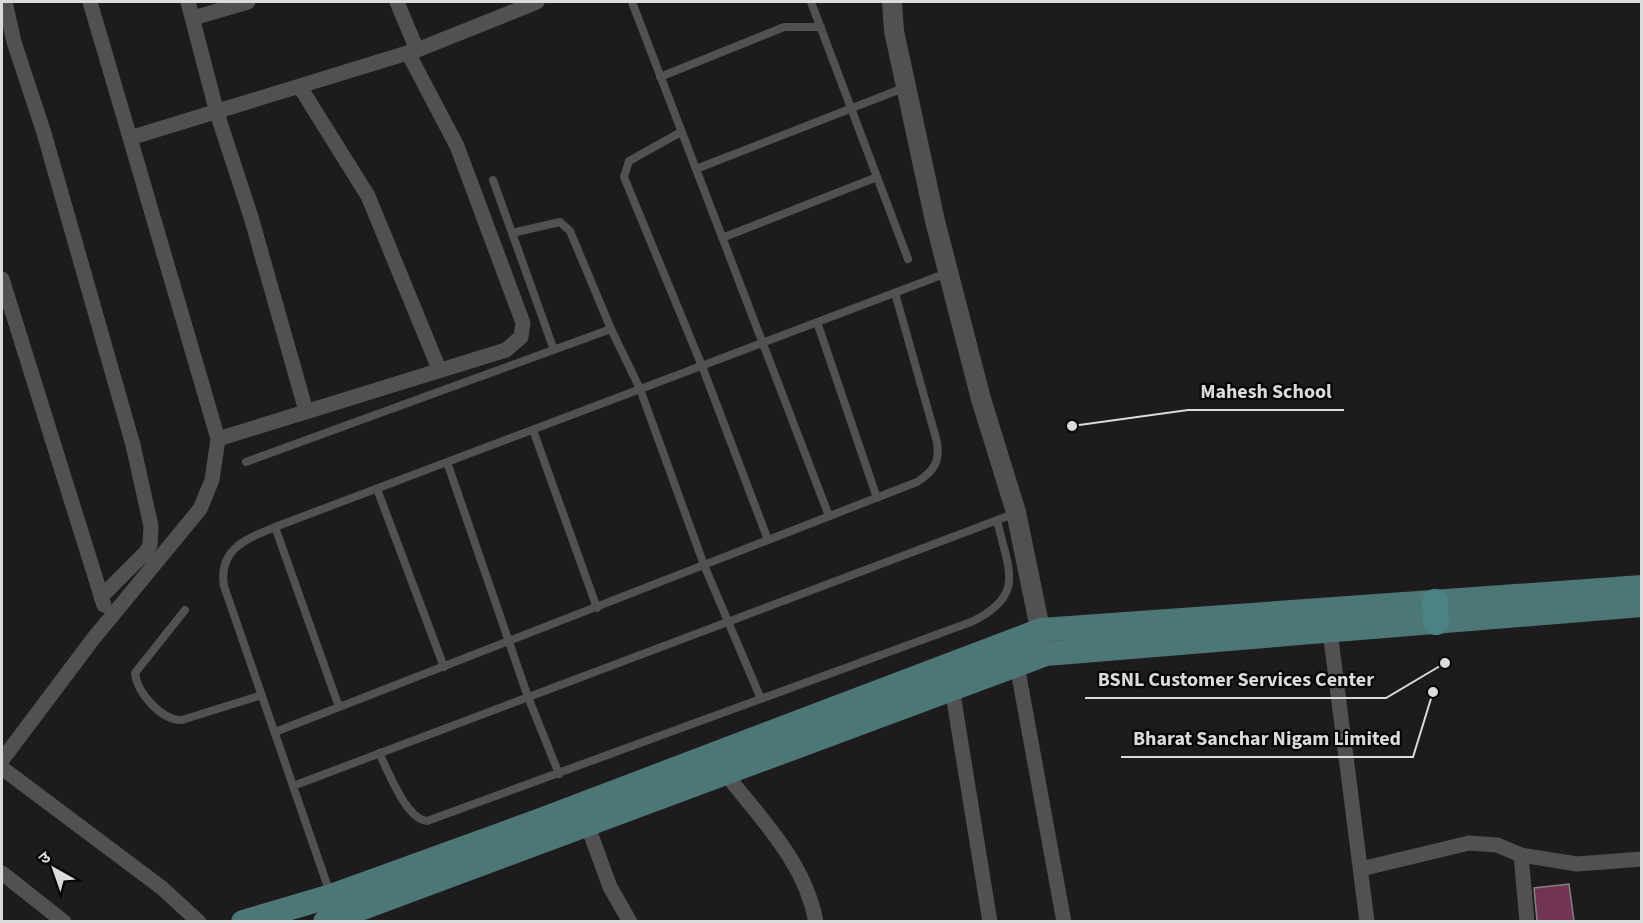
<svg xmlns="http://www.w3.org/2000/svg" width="1643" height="923" font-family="'Source Sans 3','Noto Sans Devanagari',sans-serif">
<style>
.building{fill:#733452;stroke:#848082;stroke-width:1.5}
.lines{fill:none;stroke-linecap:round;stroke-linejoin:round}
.service{stroke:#535051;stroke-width:8}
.minor{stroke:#535051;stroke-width:15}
.tertiary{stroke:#535051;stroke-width:20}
.primary{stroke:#4d7677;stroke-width:24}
.trunk{stroke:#4b8384;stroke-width:26}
.leader{fill:none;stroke:#dcdadb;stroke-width:2}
.callout-dot{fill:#dcdadb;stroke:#070606;stroke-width:2}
.callout-label{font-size:20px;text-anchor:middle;font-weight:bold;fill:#dcdadb;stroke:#070606;stroke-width:4.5;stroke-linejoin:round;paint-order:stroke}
</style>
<rect width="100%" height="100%" fill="#1d1b1c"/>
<path class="building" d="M 1569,884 L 1574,921 L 1537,921 L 1534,888 Z"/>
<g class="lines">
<path class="service" d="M 632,2 L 829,516
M 811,2 L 908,259
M 660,77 L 784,27 L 821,27
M 681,132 L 629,161 L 624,177 L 702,366 L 768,540
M 696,169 L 906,87
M 493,180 L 554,350
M 512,233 L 560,222 L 570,231 L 611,329 L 640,389 L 704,565 L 761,699
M 722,238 L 877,177
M 817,322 L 877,498
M 533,430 L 597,608
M 246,462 L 611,329
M 447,462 L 528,697 L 559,774
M 377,489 L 444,667
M 275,527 L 339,707
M 185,610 L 135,673 C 137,693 162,721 182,720 L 262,695
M 275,732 L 917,482 C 934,471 940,462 937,442 L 895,293
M 379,753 C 389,772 405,818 427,821 L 971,622 C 1027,595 1008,570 997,520
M 293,786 L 1016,513
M 330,893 L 224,586 C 218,549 246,539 275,527 L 947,273"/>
<path class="minor" d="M 5,2 L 14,42 L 44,133 L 133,445 L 151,526 L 150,545 L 146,552 L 101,597
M 90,2 L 130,138 L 417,50
M 188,2 L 217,113 L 251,217 L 306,411
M 397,2 L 417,50 L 537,2
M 193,18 L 248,2
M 300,87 L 368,196 L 439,369
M 2,279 L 104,605
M 218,439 L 506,350 L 521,337 L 523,323 L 457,146 L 408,53
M 1330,631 L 1367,922
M 1017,665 L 1064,922
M 952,688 L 990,922
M 2,760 L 93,639 L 200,509 L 212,480 L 218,439 L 130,138
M 2,768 L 162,888 L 199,922
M 725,773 C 761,819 805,862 816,922
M 587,824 L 610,887 L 630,922
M 1521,855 L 1527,922
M 1361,869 L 1469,843 L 1497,845 L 1521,855 L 1577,864 L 1642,859
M 2,873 L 64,922"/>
<path class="tertiary" d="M 892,2 L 894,31 L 935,221 L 981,399 L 1016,512 L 1043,643"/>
<path class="primary" d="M 243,922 L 331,896 L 538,821 L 1041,630 L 1642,587
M 325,922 L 1046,654 L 1642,605"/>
<path class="trunk" d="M 1435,602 L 1436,622"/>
</g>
<path class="leader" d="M1072 426L1188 410H1344M1445 663L1386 698H1085M1433 692L1413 757H1121"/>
<g class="callout-dot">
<circle cx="1072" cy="426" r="6"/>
<circle cx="1445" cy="663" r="6"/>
<circle cx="1433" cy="692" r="6"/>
</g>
<g class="callout-label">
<text x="1266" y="398">Mahesh School</text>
<text x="1236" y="686">BSNL Customer Services Center</text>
<text x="1267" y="745">Bharat Sanchar Nigam Limited</text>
</g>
<rect width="1643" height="923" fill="none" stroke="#dcdadb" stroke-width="6"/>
<g transform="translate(54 869) rotate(320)" stroke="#070606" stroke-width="4.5" paint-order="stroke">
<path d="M0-4.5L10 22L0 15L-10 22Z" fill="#dcdadb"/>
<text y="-9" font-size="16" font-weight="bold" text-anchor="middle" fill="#dcdadb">उ</text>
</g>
</svg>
